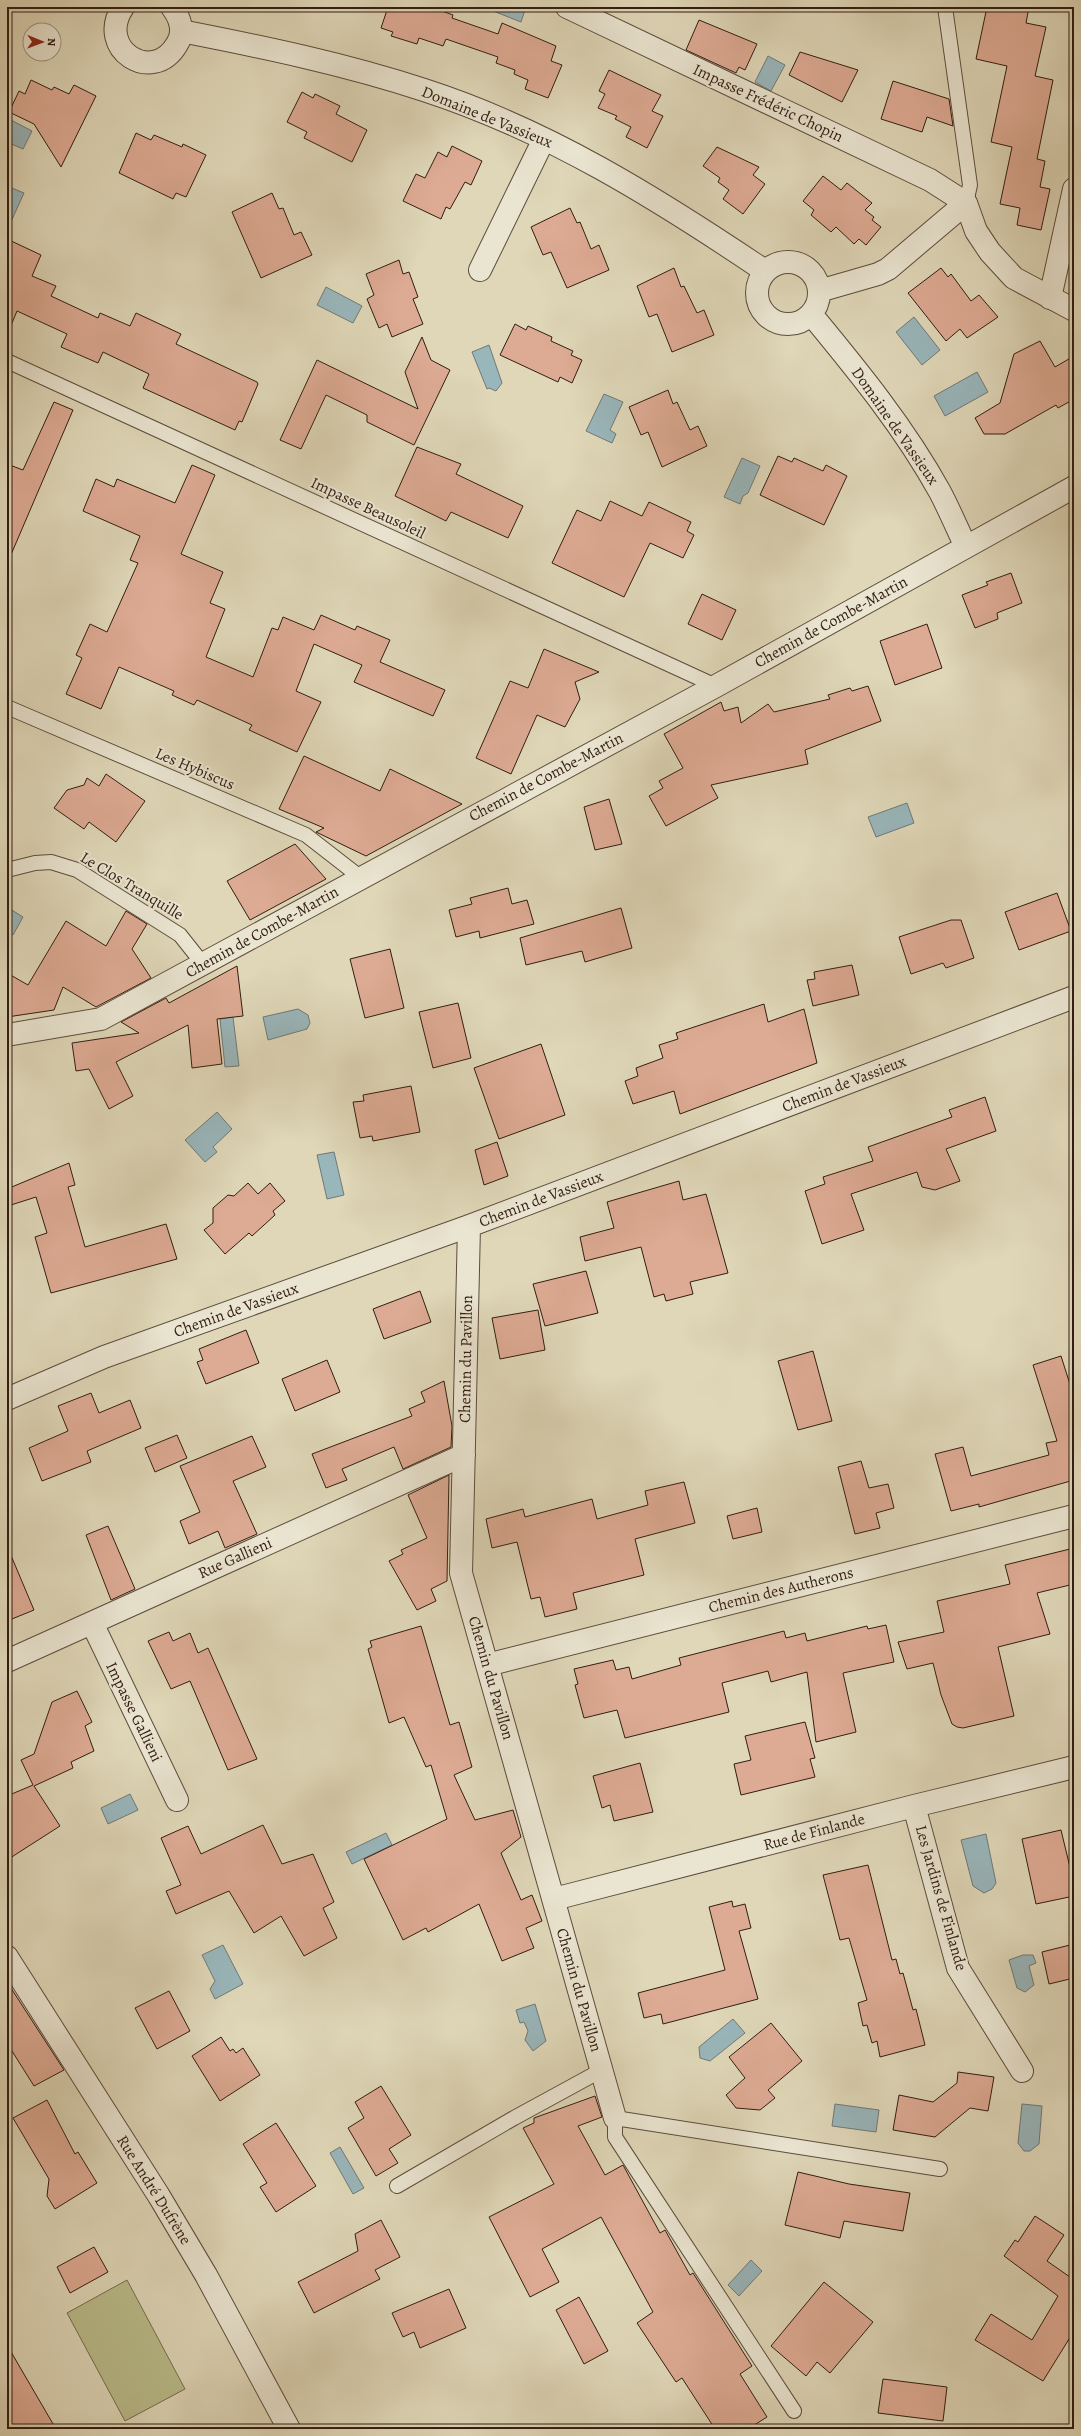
<svg xmlns="http://www.w3.org/2000/svg" width="1081" height="2436" font-family="Alegreya,serif">
<style>
.green{fill:#b9bc8a;stroke:#766c4e}
.water{fill:#99b6bb;stroke:#707977}
.building{fill:#ddaa93;stroke:#321d12}
.lines{fill:none;stroke-linecap:round;stroke-linejoin:round}
.service-casing{stroke:#5d4c3c;stroke-width:16}
.minor-casing{stroke:#5d4c3c;stroke-width:24}
.service{stroke:#eae5d1;stroke-width:14}
.minor{stroke:#eae5d1;stroke-width:22}
.labels{text-anchor:middle;dominant-baseline:central;stroke-width:4;stroke-linejoin:round;paint-order:stroke}
.street-label{font-size:16px;fill:#321d12;stroke:#eae5d1}
</style>
<rect width="100%" height="100%" fill="#dfd7b8"/>
<filter id="stains"><feTurbulence type="fractalNoise" baseFrequency=".005" numOctaves="4"/><feColorMatrix values="0 0 0 0 .2 0 0 0 0 .09 0 0 0 0 .02 0 0 0 .5 -.17"/></filter>
<radialGradient id="worn" r=".72"><stop offset=".6" stop-color="#630" stop-opacity="0"/><stop offset="1" stop-color="#630" stop-opacity=".3"/></radialGradient>
<path class="green" d="M 127,2280 L 185,2389 L 125,2421 L 67,2313 Z"/>
<path class="water" d="M 488,7 L 526,7 L 521,22 L 488,9 Z
M 768,56 L 785,65 L 771,91 L 755,82 Z
M 7,118 L 32,131 L 23,149 L 7,142 Z
M 7,186 L 24,193 L 9,226 L 7,225 Z
M 326,287 L 362,306 L 353,323 L 317,305 Z
M 914,317 L 940,350 L 922,365 L 896,332 Z
M 489,345 L 502,383 L 496,391 L 489,388 L 487,389 L 472,352 Z
M 977,372 L 988,392 L 945,416 L 934,396 Z
M 604,394 L 623,402 L 610,430 L 616,434 L 612,443 L 586,431 Z
M 742,458 L 760,466 L 748,493 L 743,496 L 740,504 L 724,497 Z
M 907,803 L 914,823 L 876,837 L 868,817 Z
M 7,907 L 23,917 L 13,935 L 7,931 Z
M 298,1009 L 308,1015 L 310,1023 L 307,1029 L 268,1040 L 263,1017 Z
M 233,1017 L 239,1066 L 225,1067 L 220,1019 Z
M 217,1112 L 232,1129 L 213,1147 L 217,1152 L 205,1162 L 185,1140 Z
M 334,1152 L 344,1195 L 327,1199 L 317,1155 Z
M 130,1794 L 138,1810 L 108,1824 L 101,1808 Z
M 386,1833 L 392,1845 L 352,1864 L 346,1852 Z
M 986,1834 L 996,1883 L 992,1889 L 984,1893 L 973,1886 L 961,1840 Z
M 223,1945 L 243,1984 L 215,1999 L 210,1989 L 215,1981 L 202,1955 Z
M 1023,1955 L 1033,1955 L 1036,1963 L 1029,1966 L 1034,1985 L 1025,1992 L 1017,1988 L 1009,1960 Z
M 535,2004 L 546,2041 L 533,2051 L 525,2040 L 528,2031 L 524,2022 L 520,2023 L 516,2010 Z
M 733,2019 L 745,2033 L 710,2061 L 700,2058 L 699,2047 Z
M 835,2104 L 879,2110 L 876,2132 L 832,2126 Z
M 1022,2104 L 1042,2106 L 1039,2144 L 1030,2151 L 1024,2151 L 1018,2143 Z
M 340,2147 L 364,2188 L 353,2194 L 330,2153 Z
M 751,2260 L 762,2271 L 739,2296 L 728,2285 Z"/>
<path class="building" d="M 388,7 L 443,7 L 442,11 L 453,15 L 452,18 L 498,34 L 502,23 L 556,46 L 551,61 L 562,65 L 548,98 L 525,89 L 528,80 L 514,74 L 515,70 L 496,63 L 498,57 L 446,39 L 443,46 L 419,38 L 417,44 L 391,36 L 393,32 L 381,28 Z
M 987,7 L 1029,7 L 1026,23 L 1046,27 L 1035,76 L 1053,80 L 1037,159 L 1045,161 L 1040,187 L 1050,189 L 1041,230 L 1017,225 L 1020,208 L 1000,204 L 1012,147 L 991,142 L 1007,66 L 976,59 Z
M 699,20 L 757,44 L 745,70 L 739,67 L 736,73 L 686,50 Z
M 800,52 L 858,70 L 842,102 L 789,75 Z
M 609,70 L 661,95 L 652,111 L 663,116 L 647,148 L 626,137 L 631,127 L 615,119 L 617,116 L 598,108 L 605,94 L 599,91 Z
M 31,80 L 52,90 L 54,87 L 69,94 L 74,85 L 96,96 L 61,167 L 34,124 L 9,112 L 19,91 L 25,94 Z
M 893,81 L 949,99 L 953,126 L 927,117 L 922,132 L 881,119 Z
M 302,92 L 313,98 L 315,94 L 340,106 L 336,114 L 367,130 L 352,162 L 304,138 L 307,132 L 287,122 Z
M 136,133 L 151,140 L 154,135 L 182,147 L 183,144 L 206,155 L 186,197 L 176,193 L 173,199 L 119,173 Z
M 452,146 L 482,161 L 471,185 L 465,182 L 450,209 L 446,207 L 441,219 L 403,201 L 416,174 L 425,178 L 438,152 L 447,157 Z
M 717,147 L 759,167 L 753,175 L 765,184 L 743,214 L 723,199 L 729,190 L 718,182 L 720,178 L 703,166 Z
M 823,176 L 841,190 L 847,183 L 872,203 L 865,210 L 874,217 L 872,220 L 881,227 L 866,245 L 859,239 L 854,244 L 836,227 L 831,232 L 811,215 L 814,210 L 803,201 Z
M 272,193 L 279,209 L 283,208 L 294,235 L 301,232 L 312,255 L 261,278 L 232,212 Z
M 570,208 L 577,223 L 580,222 L 591,249 L 599,245 L 609,270 L 567,288 L 551,252 L 543,255 L 531,227 Z
M 7,239 L 41,255 L 32,276 L 56,286 L 51,296 L 98,318 L 100,313 L 130,326 L 136,313 L 181,334 L 176,344 L 257,382 L 258,384 L 242,422 L 239,421 L 235,430 L 143,388 L 149,374 L 103,352 L 98,363 L 61,347 L 67,334 L 17,311 L 7,335 Z
M 399,260 L 403,274 L 409,272 L 418,297 L 413,299 L 423,324 L 392,337 L 387,324 L 379,328 L 367,299 L 374,295 L 366,274 Z
M 674,268 L 681,287 L 684,286 L 697,313 L 704,310 L 714,335 L 672,352 L 657,314 L 649,317 L 637,286 Z
M 941,268 L 948,277 L 951,274 L 971,301 L 979,295 L 998,317 L 967,338 L 960,329 L 946,341 L 908,293 Z
M 515,324 L 526,330 L 528,326 L 552,337 L 551,341 L 573,351 L 571,355 L 582,360 L 572,383 L 560,377 L 558,382 L 500,355 Z
M 422,337 L 431,360 L 450,370 L 414,445 L 367,422 L 367,415 L 326,395 L 301,449 L 280,440 L 317,360 L 418,409 L 405,372 Z
M 1040,341 L 1055,367 L 1074,356 L 1074,399 L 1058,408 L 1056,405 L 1005,434 L 984,434 L 975,418 L 1000,403 L 1014,354 Z
M 668,390 L 673,404 L 677,402 L 690,430 L 698,426 L 707,446 L 662,467 L 648,432 L 641,435 L 629,407 Z
M 54,402 L 73,410 L 7,564 L 7,464 L 23,470 Z
M 417,447 L 461,464 L 456,474 L 523,506 L 508,538 L 451,512 L 446,521 L 395,496 Z
M 778,456 L 792,462 L 794,458 L 823,471 L 826,465 L 847,476 L 824,525 L 760,495 Z
M 192,465 L 215,475 L 181,554 L 223,572 L 210,603 L 225,609 L 206,657 L 253,677 L 272,628 L 278,630 L 283,617 L 314,630 L 321,615 L 355,630 L 357,626 L 390,640 L 380,662 L 445,690 L 433,716 L 354,682 L 362,665 L 314,644 L 296,691 L 321,702 L 297,752 L 249,730 L 252,725 L 197,700 L 194,705 L 172,695 L 174,691 L 119,667 L 101,709 L 66,694 L 82,658 L 76,655 L 90,624 L 107,632 L 138,563 L 130,560 L 140,536 L 83,511 L 96,479 L 114,487 L 117,479 L 175,503 Z
M 610,501 L 642,516 L 649,502 L 691,522 L 687,531 L 694,535 L 683,558 L 650,543 L 624,597 L 552,563 L 577,510 L 601,521 Z
M 1011,573 L 1022,603 L 997,613 L 998,619 L 975,628 L 962,595 L 988,585 L 986,582 Z
M 702,594 L 736,610 L 722,640 L 688,624 Z
M 927,624 L 942,668 L 895,685 L 880,641 Z
M 544,649 L 599,672 L 575,682 L 580,699 L 565,727 L 537,715 L 511,774 L 476,758 L 510,681 L 528,688 Z
M 868,686 L 881,721 L 805,750 L 808,764 L 711,785 L 718,798 L 666,826 L 649,796 L 663,788 L 659,781 L 683,768 L 664,734 L 721,702 L 724,711 L 738,707 L 741,723 L 768,704 L 774,712 L 830,699 L 828,695 L 850,688 L 852,691 Z
M 304,756 L 380,791 L 390,769 L 462,804 L 366,856 L 316,832 L 324,828 L 279,809 Z
M 106,774 L 145,801 L 116,842 L 89,822 L 84,829 L 54,808 L 67,790 L 84,785 L 87,778 L 99,786 Z
M 609,799 L 622,844 L 595,850 L 584,807 Z
M 295,844 L 326,879 L 250,920 L 227,881 Z
M 508,888 L 512,904 L 527,900 L 534,924 L 480,938 L 479,931 L 456,937 L 449,910 L 472,904 L 470,898 Z
M 1057,893 L 1071,931 L 1019,950 L 1005,912 Z
M 621,908 L 632,948 L 585,962 L 582,951 L 526,965 L 520,938 Z
M 126,911 L 147,924 L 132,949 L 151,978 L 96,1007 L 63,987 L 54,1010 L 7,1017 L 7,973 L 28,985 L 66,921 L 106,946 Z
M 951,920 L 961,920 L 974,958 L 946,968 L 943,963 L 911,974 L 899,937 Z
M 390,949 L 404,1008 L 365,1018 L 350,959 Z
M 852,965 L 859,995 L 813,1006 L 807,980 L 815,979 L 814,972 Z
M 237,966 L 243,1016 L 217,1019 L 222,1064 L 192,1068 L 188,1025 L 116,1062 L 133,1096 L 109,1109 L 89,1069 L 76,1071 L 72,1043 L 139,1033 L 121,1022 L 166,998 L 169,1003 Z
M 458,1003 L 471,1058 L 433,1068 L 419,1012 Z
M 764,1004 L 768,1022 L 804,1009 L 817,1063 L 680,1114 L 674,1091 L 633,1104 L 625,1081 L 638,1076 L 636,1068 L 663,1058 L 659,1045 L 678,1039 L 676,1033 Z
M 541,1044 L 565,1115 L 499,1139 L 474,1068 Z
M 411,1086 L 420,1132 L 373,1141 L 372,1136 L 360,1138 L 353,1102 L 364,1101 L 363,1095 Z
M 985,1097 L 996,1131 L 946,1149 L 960,1181 L 935,1190 L 922,1187 L 917,1172 L 851,1194 L 864,1230 L 822,1244 L 805,1191 L 825,1184 L 823,1177 L 873,1161 L 868,1147 L 952,1117 L 949,1110 Z
M 497,1142 L 508,1176 L 484,1185 L 475,1150 Z
M 69,1163 L 75,1185 L 68,1187 L 85,1247 L 166,1224 L 177,1259 L 51,1293 L 35,1237 L 47,1233 L 36,1197 L 11,1205 L 7,1189 Z
M 679,1181 L 683,1200 L 706,1194 L 728,1273 L 690,1282 L 693,1294 L 666,1301 L 664,1294 L 654,1297 L 641,1247 L 585,1261 L 580,1237 L 614,1228 L 607,1202 Z
M 248,1183 L 258,1194 L 270,1183 L 285,1201 L 273,1211 L 275,1215 L 252,1236 L 249,1233 L 225,1254 L 204,1230 L 213,1223 L 213,1208 L 228,1195 L 234,1196 Z
M 586,1271 L 598,1313 L 545,1326 L 533,1284 Z
M 420,1291 L 431,1322 L 384,1339 L 373,1309 Z
M 538,1310 L 545,1350 L 500,1359 L 492,1318 Z
M 246,1330 L 259,1363 L 206,1384 L 197,1362 L 203,1360 L 199,1349 Z
M 813,1351 L 832,1421 L 798,1430 L 778,1361 Z
M 1061,1356 L 1074,1397 L 1074,1480 L 979,1507 L 979,1504 L 951,1511 L 935,1454 L 963,1447 L 971,1476 L 1049,1455 L 1046,1443 L 1057,1441 L 1033,1365 Z
M 327,1360 L 340,1392 L 295,1411 L 282,1379 Z
M 444,1381 L 452,1426 L 451,1447 L 403,1469 L 394,1447 L 342,1469 L 347,1480 L 326,1488 L 312,1454 L 412,1416 L 409,1409 L 425,1402 L 421,1392 Z
M 91,1393 L 99,1413 L 130,1400 L 141,1428 L 87,1451 L 91,1462 L 42,1481 L 29,1448 L 68,1431 L 58,1406 Z
M 177,1435 L 187,1458 L 155,1472 L 145,1448 Z
M 252,1436 L 266,1467 L 233,1481 L 257,1534 L 225,1548 L 218,1531 L 189,1544 L 180,1521 L 200,1512 L 180,1466 Z
M 861,1461 L 869,1488 L 888,1484 L 894,1508 L 876,1513 L 880,1528 L 855,1534 L 838,1467 Z
M 449,1475 L 447,1581 L 431,1589 L 436,1601 L 417,1610 L 389,1561 L 403,1554 L 401,1550 L 427,1538 L 408,1495 Z
M 684,1482 L 695,1523 L 635,1539 L 644,1575 L 573,1593 L 577,1609 L 545,1617 L 540,1597 L 531,1599 L 517,1542 L 492,1548 L 486,1519 L 523,1509 L 525,1517 L 592,1499 L 597,1519 L 648,1505 L 645,1491 Z
M 757,1508 L 762,1532 L 733,1539 L 727,1516 Z
M 108,1526 L 135,1589 L 111,1600 L 86,1535 Z
M 7,1546 L 34,1610 L 7,1621 Z
M 1074,1548 L 1074,1584 L 1037,1593 L 1050,1634 L 998,1647 L 1014,1716 L 963,1728 L 957,1727 L 952,1724 L 941,1695 L 933,1663 L 907,1669 L 898,1642 L 944,1632 L 937,1601 L 1010,1584 L 1005,1565 Z
M 886,1625 L 894,1662 L 843,1673 L 856,1732 L 816,1742 L 807,1672 L 771,1682 L 768,1671 L 722,1683 L 729,1712 L 625,1738 L 617,1710 L 584,1718 L 575,1685 L 578,1684 L 574,1669 L 613,1660 L 616,1670 L 629,1667 L 632,1679 L 681,1665 L 679,1658 L 784,1631 L 786,1638 L 805,1633 L 807,1641 L 867,1626 L 868,1629 Z
M 421,1626 L 450,1725 L 459,1722 L 472,1767 L 454,1775 L 475,1820 L 513,1810 L 521,1837 L 501,1853 L 521,1900 L 532,1895 L 542,1921 L 526,1928 L 534,1948 L 502,1961 L 479,1904 L 428,1932 L 426,1928 L 403,1940 L 364,1859 L 447,1819 L 431,1765 L 426,1767 L 404,1717 L 389,1723 L 368,1649 L 372,1647 L 370,1641 Z
M 169,1632 L 173,1641 L 190,1633 L 198,1653 L 208,1648 L 257,1759 L 228,1770 L 190,1681 L 171,1689 L 148,1641 Z
M 77,1691 L 92,1722 L 85,1726 L 94,1751 L 71,1762 L 73,1768 L 34,1786 L 60,1826 L 7,1860 L 7,1796 L 33,1785 L 21,1760 L 34,1754 L 52,1702 Z
M 805,1722 L 815,1758 L 810,1759 L 815,1777 L 741,1795 L 734,1764 L 751,1760 L 745,1736 Z
M 640,1763 L 653,1812 L 614,1821 L 610,1805 L 602,1808 L 593,1776 Z
M 263,1825 L 282,1864 L 313,1854 L 334,1902 L 323,1908 L 337,1938 L 304,1956 L 281,1916 L 254,1933 L 229,1891 L 176,1914 L 166,1891 L 181,1885 L 161,1838 L 188,1826 L 201,1854 Z
M 1061,1830 L 1074,1884 L 1074,1896 L 1036,1904 L 1022,1839 Z
M 868,1865 L 892,1960 L 896,1959 L 900,1974 L 903,1973 L 913,2010 L 916,2009 L 925,2045 L 880,2057 L 877,2041 L 872,2043 L 867,2025 L 863,2026 L 858,2003 L 867,2000 L 849,1938 L 840,1940 L 823,1875 Z
M 732,1901 L 733,1907 L 745,1904 L 751,1928 L 739,1931 L 758,1999 L 663,2024 L 661,2014 L 644,2018 L 638,1993 L 725,1970 L 709,1907 Z
M 1074,1944 L 1074,1978 L 1049,1984 L 1042,1952 Z
M 7,1982 L 64,2070 L 34,2086 L 7,2043 Z
M 169,1991 L 190,2031 L 157,2049 L 135,2008 Z
M 771,2023 L 802,2061 L 768,2090 L 775,2098 L 760,2110 L 736,2108 L 726,2095 L 745,2078 L 729,2057 Z
M 221,2037 L 230,2051 L 233,2049 L 236,2053 L 243,2048 L 260,2075 L 220,2101 L 192,2056 Z
M 958,2072 L 994,2077 L 988,2111 L 970,2108 L 935,2137 L 893,2130 L 899,2095 L 933,2102 L 957,2083 Z
M 381,2086 L 411,2135 L 389,2149 L 398,2163 L 376,2176 L 348,2128 L 364,2118 L 355,2102 Z
M 595,2096 L 602,2117 L 578,2126 L 605,2175 L 623,2165 L 660,2233 L 665,2230 L 690,2275 L 693,2273 L 752,2366 L 740,2374 L 767,2417 L 748,2429 L 715,2429 L 682,2378 L 676,2382 L 637,2323 L 653,2312 L 601,2217 L 542,2249 L 559,2282 L 530,2297 L 489,2217 L 554,2184 L 523,2128 L 534,2123 L 534,2118 Z
M 47,2100 L 75,2154 L 78,2152 L 97,2183 L 55,2209 L 47,2196 L 49,2179 L 13,2118 Z
M 276,2123 L 316,2186 L 276,2212 L 260,2187 L 267,2183 L 243,2144 Z
M 798,2172 L 849,2184 L 910,2193 L 903,2231 L 844,2221 L 840,2238 L 785,2225 Z
M 1035,2216 L 1064,2235 L 1047,2261 L 1070,2277 L 1074,2270 L 1074,2331 L 1043,2381 L 975,2340 L 991,2314 L 1032,2340 L 1058,2296 L 1004,2256 L 1015,2240 L 1018,2242 Z
M 381,2220 L 400,2257 L 375,2270 L 380,2279 L 314,2313 L 298,2282 L 358,2251 L 355,2234 Z
M 94,2247 L 108,2272 L 70,2293 L 57,2267 Z
M 824,2282 L 873,2322 L 830,2373 L 817,2362 L 806,2376 L 771,2346 Z
M 449,2289 L 466,2328 L 420,2348 L 414,2332 L 403,2337 L 392,2313 Z
M 579,2297 L 608,2351 L 584,2364 L 556,2310 Z
M 7,2345 L 56,2429 L 7,2429 Z
M 883,2379 L 947,2387 L 943,2421 L 878,2413 Z"/>
<g class="lines">
<defs>
<path id="service" d="M 945,7 L 970,185 L 966,203
M 7,361 L 716,686
M 7,707 L 306,835 L 360,877
M 7,870 L 35,863 L 51,862 L 77,870 L 180,935 L 203,964
M 397,2186 L 514,2118 L 602,2070
M 794,2411 L 615,2137 L 615,2118 L 940,2169"/>
<path id="minor" d="M 123,7 C 95,49 153,86 177,44 C 185,32 180,18 172,7
M 567,7 L 930,180 L 966,203 L 976,231 L 990,252 L 1014,278 L 1074,310
M 181,31 C 263,47 345,64 424,90 C 548,130 658,199 765,271
M757 293a31 31 0 1 1 62 0a31 31 0 1 1-62 0Z
M 480,270 L 544,139
M 819,291 L 878,274 L 888,269 L 966,203
M 1050,298 L 1074,189
M 811,314 C 858,371 904,427 940,492 C 949,509 957,528 966,547
M 7,1035 L 101,1019 L 716,686 L 1074,487
M 469,1226 L 461,1573 L 615,2118
M 7,1399 L 104,1357 L 469,1226 L 1074,997
M 92,1623 L 177,1800
M 7,1661 L 464,1455
M 487,1665 L 1074,1516
M 914,1806 L 958,1968 L 1022,2071
M 554,1899 L 914,1806 L 1074,1767
M 7,1957 L 159,2196 L 206,2275 L 289,2429"/>
</defs>
<use href="#service" class="service-casing"/>
<use href="#minor" class="minor-casing"/>
<use href="#service" class="service"/>
<use href="#minor" class="minor"/>
</g>
<g class="labels">
<g class="street-label">
<text transform="translate(768 103) rotate(25)">Impasse Frédéric Chopin</text>
<text transform="translate(487 117) rotate(22)">Domaine de Vassieux</text>
<text transform="translate(895 426) rotate(55)">Domaine de Vassieux</text>
<text transform="translate(368 508) rotate(25)">Impasse Beausoleil</text>
<text transform="translate(831 622) rotate(-29)">Chemin de Combe-Martin</text>
<text transform="translate(195 769) rotate(23)">Les Hybiscus</text>
<text transform="translate(546 777) rotate(-28)">Chemin de Combe-Martin</text>
<text transform="translate(132 886) rotate(31)">Le Clos Tranquille</text>
<text transform="translate(262 932) rotate(-29)">Chemin de Combe-Martin</text>
<text transform="translate(844 1084) rotate(-21)">Chemin de Vassieux</text>
<text transform="translate(541 1199) rotate(-21)">Chemin de Vassieux</text>
<text transform="translate(236 1310) rotate(-20)">Chemin de Vassieux</text>
<text transform="translate(466 1359) rotate(-89)">Chemin du Pavillon</text>
<text transform="translate(235 1558) rotate(-24)">Rue Gallieni</text>
<text transform="translate(781 1590) rotate(-14)">Chemin des Autherons</text>
<text transform="translate(491 1678) rotate(74)">Chemin du Pavillon</text>
<text transform="translate(134 1712) rotate(64)">Impasse Gallieni</text>
<text transform="translate(814 1832) rotate(-15)">Rue de Finlande</text>
<text transform="translate(941 1898) rotate(74)">Les Jardins de Finlande</text>
<text transform="translate(579 1990) rotate(74)">Chemin du Pavillon</text>
<text transform="translate(154 2190) rotate(58)">Rue André Dufrène</text>
</g>
</g>
<rect width="1081" height="2436" fill="none" stroke="#dfd7b8" stroke-width="24"/>
<rect x="8" y="8" width="1065" height="2420" fill="none" stroke="#321d12" stroke-width="2"/>
<rect x="12" y="12" width="1057" height="2412" fill="none" stroke="#321d12"/>
<g transform="translate(42 42) rotate(91)"><circle r="19" fill="#eae5d1" stroke="#a09585"/>
<path d="M0-3L7 15L0 10L-7 15Z" fill="#8f2418"/>
<text y="-6" font-size="11" font-weight="bold" text-anchor="middle" fill="#321d12">N</text>
</g>
<rect width="100%" height="100%" filter="url(#stains)"/>
<rect width="100%" height="100%" fill="url(#worn)"/>
</svg>
